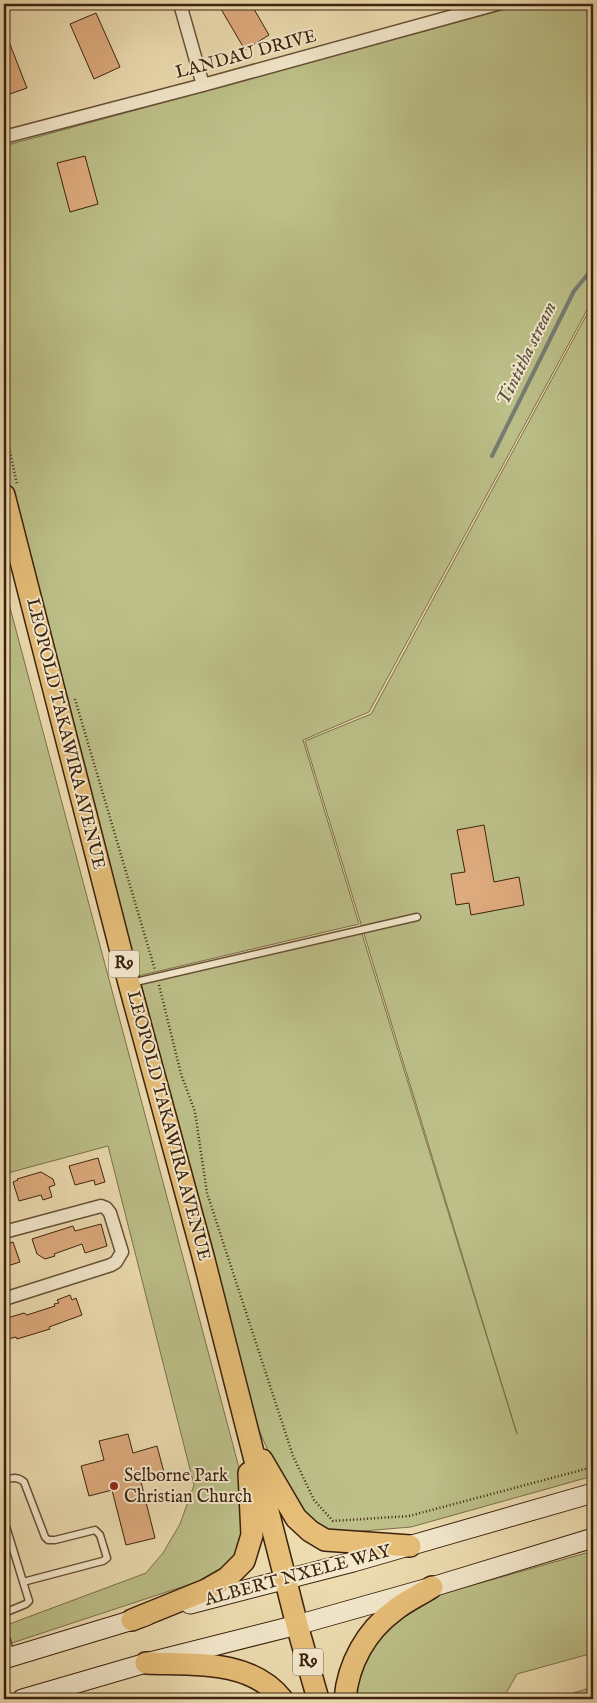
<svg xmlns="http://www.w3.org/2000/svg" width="597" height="1703" font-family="'IM FELL English',serif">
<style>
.green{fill:#bcbf88;stroke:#7c704b}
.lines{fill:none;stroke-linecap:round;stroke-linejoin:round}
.stream{stroke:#767d73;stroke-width:4}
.building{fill:#deab7e;stroke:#3c220e}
.service-casing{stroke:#685036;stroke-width:9}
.minor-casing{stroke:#685036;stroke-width:15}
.secondary-casing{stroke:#3c220e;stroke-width:21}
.trunk-casing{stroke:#3c220e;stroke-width:24}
.path{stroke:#3c220e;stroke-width:2.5;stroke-dasharray:1 2.5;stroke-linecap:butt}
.service{stroke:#f3e8cc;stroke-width:6}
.minor{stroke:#f3e8cc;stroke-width:12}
.secondary{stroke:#f3e8cc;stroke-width:19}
.trunk{stroke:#e6be78;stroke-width:21}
.poi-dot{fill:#8f2418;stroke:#f3e8cc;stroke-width:2}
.labels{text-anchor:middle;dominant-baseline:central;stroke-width:4;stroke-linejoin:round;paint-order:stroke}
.shield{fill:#f3e8cc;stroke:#735d47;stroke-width:1}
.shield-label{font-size:16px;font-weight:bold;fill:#3c220e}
.street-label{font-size:18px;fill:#3c220e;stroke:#f3e8cc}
.poi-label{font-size:18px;fill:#3c220e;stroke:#f3e8cc;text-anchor:start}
.water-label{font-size:19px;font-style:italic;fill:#594f40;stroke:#f3e8cc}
</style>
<rect width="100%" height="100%" fill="#ecdcb0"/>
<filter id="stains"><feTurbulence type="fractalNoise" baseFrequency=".004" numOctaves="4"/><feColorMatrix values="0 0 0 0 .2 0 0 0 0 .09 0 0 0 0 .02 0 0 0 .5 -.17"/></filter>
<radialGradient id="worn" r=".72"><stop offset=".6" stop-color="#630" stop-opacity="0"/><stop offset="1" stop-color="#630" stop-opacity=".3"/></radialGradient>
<path class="green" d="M 524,4 L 593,4 L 593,299 L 369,712 L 303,740 L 359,924 L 138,976 L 4,468 L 4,146 Z
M 593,303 L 593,1476 L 411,1527 L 327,1534 L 302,1514 L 273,1462 L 258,1428 L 141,983 L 361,931 L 517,1434 L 305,741 L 371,714 Z
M 4,585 L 242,1479 L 245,1536 L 239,1557 L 224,1573 L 9,1644 L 4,1626 L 146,1573 L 163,1553 L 180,1524 L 194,1485 L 108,1146 L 4,1174 Z
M 593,1551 L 593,1653 L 517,1674 L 503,1699 L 352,1699 L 353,1684 L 377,1639 L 399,1619 L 438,1595 Z
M 593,1687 L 593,1699 L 554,1699 Z"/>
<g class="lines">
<path class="stream" d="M 492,456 L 574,291 L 593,268"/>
</g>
<path class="building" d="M 218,4 L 251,4 L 269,35 L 245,50 Z
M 96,13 L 120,67 L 94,79 L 70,24 Z
M 4,29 L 27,88 L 4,96 Z
M 85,156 L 98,204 L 70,212 L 57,163 Z
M 484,825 L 494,882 L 519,877 L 524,905 L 471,915 L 469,903 L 456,905 L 451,874 L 465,872 L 457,830 Z
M 98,1158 L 105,1182 L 95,1185 L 94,1180 L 75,1185 L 69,1166 Z
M 41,1172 L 53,1179 L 55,1185 L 49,1187 L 52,1197 L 43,1200 L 41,1195 L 19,1201 L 13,1182 L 18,1180 L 17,1179 Z
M 101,1224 L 107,1246 L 85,1253 L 82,1244 L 54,1254 L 55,1256 L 45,1259 L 37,1254 L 32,1239 L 73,1226 L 75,1231 Z
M 13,1242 L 20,1262 L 4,1267 L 4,1245 Z
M 70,1295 L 72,1300 L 76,1298 L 82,1315 L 49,1327 L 50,1329 L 17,1339 L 16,1337 L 4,1340 L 4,1319 L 24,1313 L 27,1315 L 55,1306 L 54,1304 L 59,1303 L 57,1300 Z
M 128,1434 L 133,1453 L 157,1446 L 165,1476 L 141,1482 L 155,1538 L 126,1545 L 112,1490 L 89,1496 L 81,1466 L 104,1460 L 99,1441 Z"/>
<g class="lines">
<defs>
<path id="service" d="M 131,983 L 417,917
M 4,1480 C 12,1478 17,1476 24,1482 L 45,1537 L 48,1540 L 55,1540 L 95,1530 L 100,1535 L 107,1558 L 103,1561 L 95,1563 L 23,1582
M 4,1520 L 29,1601 L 26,1604 L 4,1613"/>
<path id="minor" d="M 180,4 L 203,85
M 4,137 L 203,85 L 497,4
M 4,1232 L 101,1206 L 106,1208 L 110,1213 L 122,1252 L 116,1262 L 111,1265 L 4,1299
M 4,1641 L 8,1658"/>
<path id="secondary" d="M 190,1604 L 353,1562 L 593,1493
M 4,1659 L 146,1616
M 22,1699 L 146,1663 L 297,1625 L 432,1587 L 593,1538"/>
<path id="trunk" d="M 4,495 L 129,983 L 203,1256 L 297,1625 L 318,1699
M 262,1460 L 296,1518 L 310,1531 L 325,1540 L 410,1546
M 132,1620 L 206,1590 L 227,1578 L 244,1561 L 252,1535 L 249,1473
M 146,1663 C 193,1665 250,1659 282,1699
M 345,1699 C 348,1664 366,1631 395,1610 C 406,1601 420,1595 432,1587"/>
</defs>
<use href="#service" class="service-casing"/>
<use href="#minor" class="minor-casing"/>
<use href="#secondary" class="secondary-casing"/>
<use href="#trunk" class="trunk-casing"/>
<path class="path" d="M 4,424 L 17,484
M 75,699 L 155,970
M 159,985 L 181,1074 L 195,1112 L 207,1193 L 293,1456 L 314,1500 L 333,1521 L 409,1516 L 593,1467"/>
<use href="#service" class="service"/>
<use href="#minor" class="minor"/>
<use href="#secondary" class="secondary"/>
<use href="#trunk" class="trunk"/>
</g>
<circle class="poi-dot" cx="114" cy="1486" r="5"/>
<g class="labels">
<g class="shield">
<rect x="109" y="950.5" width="30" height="27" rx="4"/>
<rect x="293" y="1648.5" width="30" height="27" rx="4"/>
</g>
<g class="shield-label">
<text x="124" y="964">R9</text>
<text x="308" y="1662">R9</text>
</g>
<g class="street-label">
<text transform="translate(246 55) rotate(-15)">LANDAU DRIVE</text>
<text transform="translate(65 734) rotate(76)">LEOPOLD TAKAWIRA AVENUE</text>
<text transform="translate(168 1126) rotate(75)">LEOPOLD TAKAWIRA AVENUE</text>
<text transform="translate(298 1576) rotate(-15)">ALBERT NXELE WAY</text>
</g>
<g class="poi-label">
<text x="124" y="1476">Selborne Park<tspan x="124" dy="21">Christian Church</tspan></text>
</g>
<g class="water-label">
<text transform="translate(527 354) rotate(-64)">Tintitha stream</text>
</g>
</g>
<rect width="597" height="1703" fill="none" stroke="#ecdcb0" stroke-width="20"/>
<rect x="5" y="5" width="587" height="1693" fill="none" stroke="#3c220e" stroke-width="2.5"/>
<rect x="10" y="10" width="577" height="1683" fill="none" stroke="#3c220e"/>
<rect width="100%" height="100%" filter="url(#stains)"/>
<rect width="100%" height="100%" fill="url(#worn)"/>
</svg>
